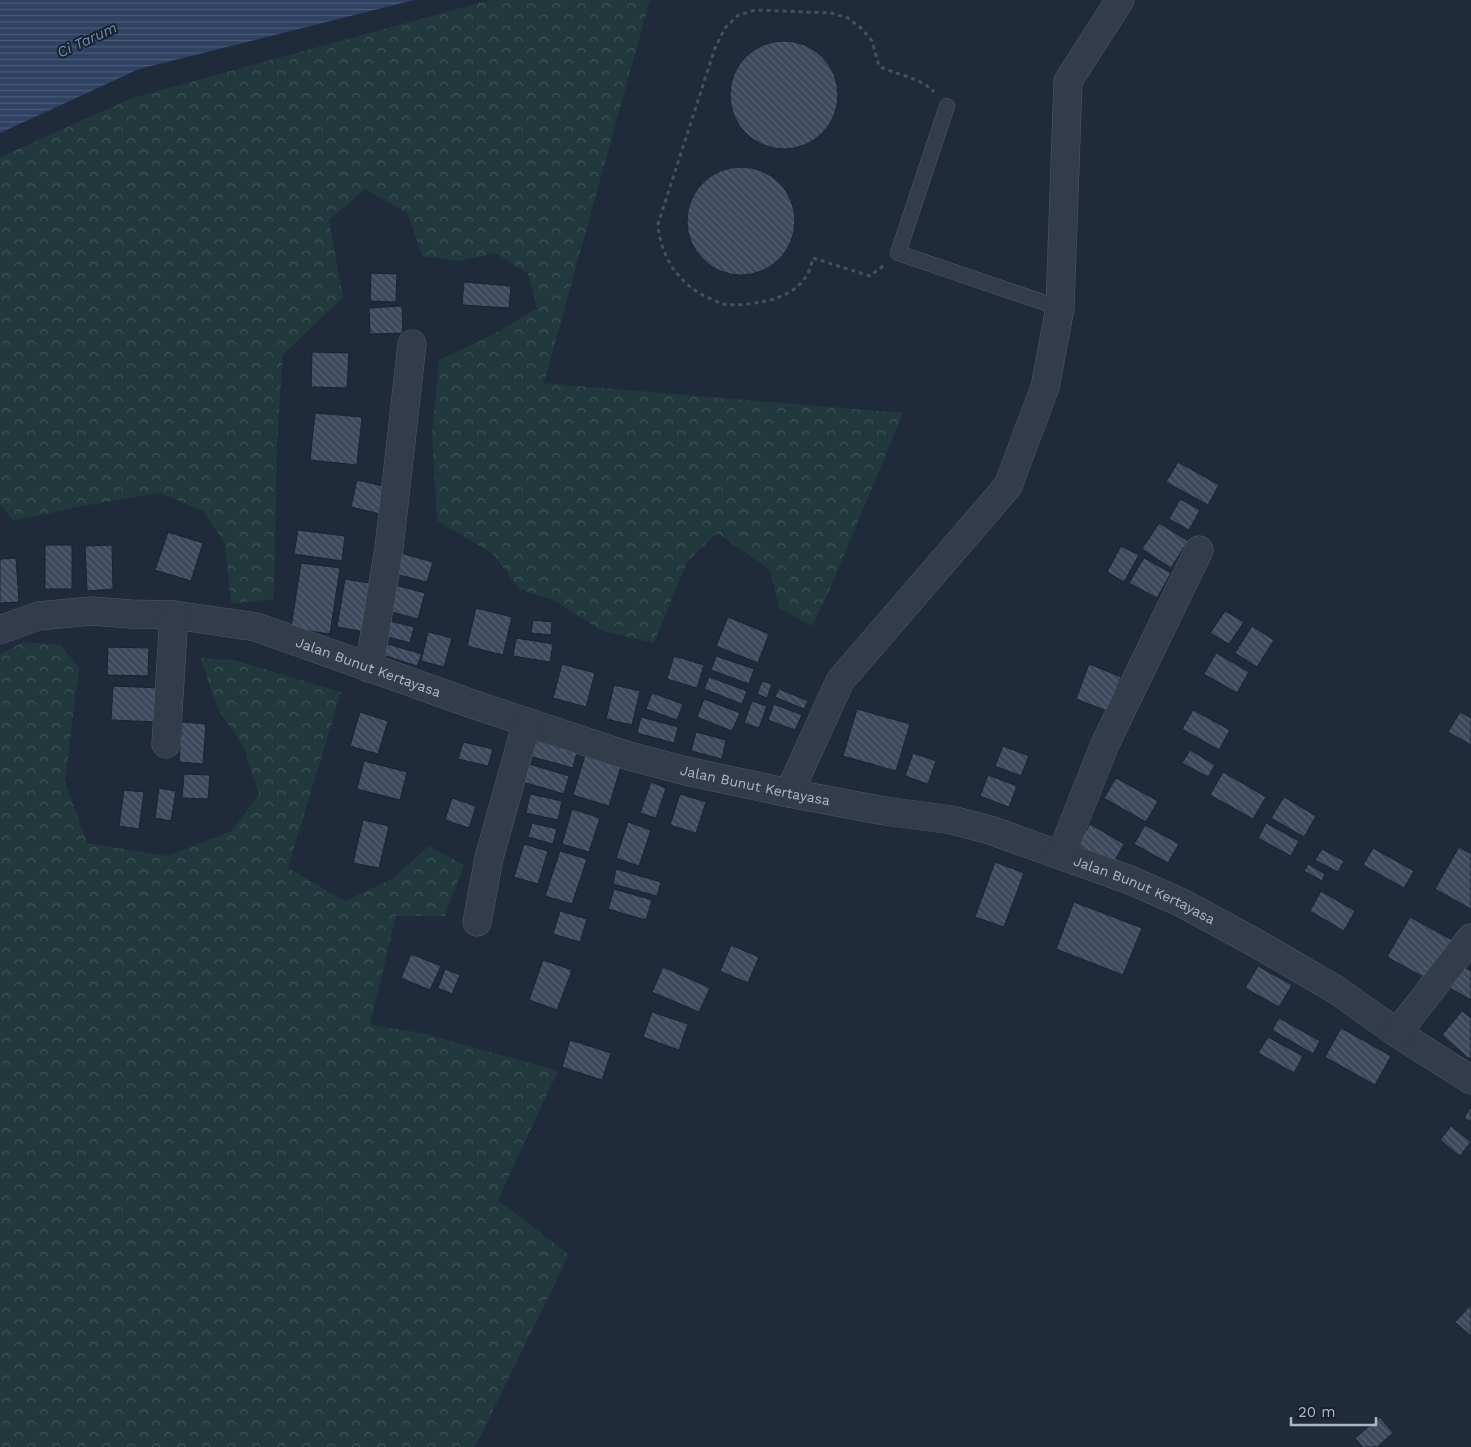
<svg xmlns="http://www.w3.org/2000/svg" width="1471" height="1447" font-family="'Work Sans',sans-serif">
<style>
.forest{fill:url(#forest-crowns)}
.water{fill:url(#water-rules)}
.building{fill:url(#building-back-hatch);stroke:#1a2331}
.lines{fill:none;stroke-linecap:round;stroke-linejoin:round}
.lane-casing{stroke:#505968;stroke-width:16}
.street-casing{stroke:#505968;stroke-width:29}
.path{stroke:#3f5559;stroke-width:3;stroke-dasharray:4 4;stroke-linecap:butt}
.lane{stroke:#333c4b;stroke-width:15}
.street{stroke:#333c4b;stroke-width:28}
.labels{text-anchor:middle;dominant-baseline:central;stroke-width:4;stroke-linejoin:round;paint-order:stroke}
.street-label{font-size:14px;fill:#adb6c7;stroke:#18212f}
.water-label{font-size:15px;font-style:italic;fill:#738bb2;stroke:#18212f}
</style>
<defs>
<pattern id="forest-crowns" width="20" height="18" patternUnits="userSpaceOnUse" patternTransform="scale(1.25)"><rect width="20" height="18" fill="#21383c"/><path d="M2 6a3 3 0 1 1 6 0M12 15a3 3 0 1 1 6 0" fill="none" stroke="#3f5357"/></pattern>
<pattern id="water-rules" width="6" height="5" patternUnits="userSpaceOnUse" patternTransform="scale(1.25)"><rect width="6" height="5" fill="#2f4262"/><path d="M0 2.5h6" fill="none" stroke="#4a5b77"/></pattern>
<pattern id="building-back-hatch" width="6" height="6" patternUnits="userSpaceOnUse" patternTransform="scale(1.25)"><rect width="6" height="6" fill="#3d495d"/><path d="M-1 5l2 2M0 0l6 6M5-1l2 2" fill="none" stroke="#566173"/></pattern>
</defs>
<rect width="100%" height="100%" fill="#1f2a3b"/>
<path class="forest" d="M 490,0 L 650,0 L 544,383 L 903,413 L 830,589 L 812,626 L 779,608 L 770,570 L 717,533 L 687,562 L 654,643 L 602,631 L 553,600 L 519,589 L 493,554 L 437,521 L 432,434 L 439,360 L 492,335 L 537,308 L 528,274 L 496,253 L 460,261 L 422,256 L 408,214 L 365,189 L 329,220 L 343,297 L 283,355 L 277,443 L 274,599 L 231,604 L 225,544 L 203,511 L 160,493 L 83,506 L 13,521 L 0,504 L 0,157 L 132,98 Z
M 23,642 L 61,645 L 79,668 L 65,782 L 87,843 L 168,856 L 231,831 L 259,794 L 243,746 L 218,709 L 200,658 L 234,660 L 341,692 L 288,868 L 345,901 L 392,879 L 429,846 L 464,865 L 445,916 L 396,916 L 370,1025 L 422,1033 L 558,1071 L 498,1200 L 569,1255 L 475,1447 L 0,1447 L 0,654 Z"/>
<path class="water" d="M 0,0 L 414,0 L 139,69 L 0,133 Z"/>
<path class="building" d="M730 95a54 54 0 1 1 108 0a54 54 0 1 1-108 0Z
M687 221a54 54 0 1 1 108 0a54 54 0 1 1-108 0Z
M 371,273 L 397,274 L 396,302 L 370,301 Z
M 464,282 L 511,286 L 509,308 L 462,305 Z
M 402,306 L 403,333 L 370,334 L 369,308 Z
M 312,352 L 349,353 L 347,388 L 311,387 Z
M 315,413 L 362,417 L 357,465 L 310,460 Z
M 1178,462 L 1219,485 L 1208,505 L 1166,482 Z
M 357,480 L 392,488 L 385,515 L 351,507 Z
M 1180,499 L 1200,510 L 1189,530 L 1169,519 Z
M 1159,523 L 1188,541 L 1171,568 L 1142,549 Z
M 298,530 L 345,536 L 342,561 L 294,554 Z
M 168,532 L 203,543 L 191,581 L 155,570 Z
M 45,545 L 72,545 L 72,589 L 45,589 Z
M 112,545 L 113,589 L 87,591 L 85,546 Z
M 1121,546 L 1139,555 L 1124,582 L 1107,572 Z
M 400,553 L 433,562 L 427,582 L 395,574 Z
M 16,558 L 19,602 L 0,603 L 0,559 Z
M 1144,558 L 1171,573 L 1157,598 L 1129,583 Z
M 301,563 L 340,568 L 330,634 L 291,628 Z
M 345,579 L 381,585 L 372,633 L 337,627 Z
M 391,584 L 425,593 L 418,619 L 384,610 Z
M 476,608 L 512,617 L 503,655 L 467,646 Z
M 1225,611 L 1244,622 L 1229,644 L 1210,633 Z
M 728,617 L 769,634 L 758,663 L 716,646 Z
M 382,619 L 414,627 L 410,643 L 377,634 Z
M 533,620 L 552,622 L 551,635 L 531,633 Z
M 1252,626 L 1274,640 L 1257,667 L 1235,653 Z
M 428,632 L 452,638 L 444,667 L 421,661 Z
M 516,638 L 553,644 L 550,662 L 513,656 Z
M 377,641 L 422,654 L 417,666 L 374,652 Z
M 108,647 L 149,648 L 148,676 L 107,675 Z
M 1216,653 L 1249,672 L 1237,693 L 1204,674 Z
M 674,656 L 704,665 L 697,688 L 667,679 Z
M 716,656 L 754,669 L 749,684 L 711,670 Z
M 562,664 L 595,673 L 586,707 L 553,698 Z
M 1089,664 L 1121,677 L 1107,711 L 1076,699 Z
M 709,677 L 747,691 L 742,704 L 704,689 Z
M 762,681 L 772,684 L 767,698 L 757,694 Z
M 614,685 L 640,691 L 632,725 L 606,719 Z
M 113,686 L 160,688 L 159,722 L 111,720 Z
M 779,689 L 808,701 L 804,709 L 775,697 Z
M 652,693 L 683,704 L 677,720 L 646,709 Z
M 704,699 L 740,713 L 732,731 L 697,717 Z
M 752,701 L 767,706 L 759,728 L 744,723 Z
M 774,704 L 802,715 L 795,730 L 768,720 Z
M 857,709 L 910,724 L 896,771 L 843,756 Z
M 1193,710 L 1230,730 L 1219,750 L 1182,729 Z
M 360,712 L 388,721 L 378,754 L 350,746 Z
M 1460,712 L 1471,718 L 1471,745 L 1448,732 Z
M 641,717 L 678,727 L 674,743 L 637,733 Z
M 182,722 L 206,724 L 203,764 L 179,762 Z
M 696,732 L 726,740 L 722,759 L 691,751 Z
M 534,740 L 577,752 L 573,768 L 529,756 Z
M 463,742 L 493,749 L 488,766 L 458,759 Z
M 1003,746 L 1029,756 L 1021,776 L 995,766 Z
M 1190,750 L 1215,765 L 1208,777 L 1182,763 Z
M 586,752 L 622,763 L 609,806 L 573,795 Z
M 913,753 L 936,761 L 928,784 L 905,776 Z
M 364,761 L 407,772 L 400,800 L 357,789 Z
M 529,764 L 569,776 L 564,794 L 523,782 Z
M 1223,772 L 1266,797 L 1253,819 L 1210,795 Z
M 184,774 L 210,775 L 208,799 L 182,798 Z
M 988,775 L 1017,786 L 1009,807 L 980,796 Z
M 1116,778 L 1158,801 L 1146,822 L 1104,798 Z
M 651,782 L 666,788 L 656,818 L 640,813 Z
M 159,788 L 176,791 L 171,821 L 155,818 Z
M 124,790 L 144,792 L 139,829 L 119,826 Z
M 530,794 L 562,801 L 558,820 L 526,813 Z
M 680,794 L 706,802 L 696,833 L 670,825 Z
M 1284,797 L 1316,816 L 1304,837 L 1271,818 Z
M 452,798 L 476,806 L 469,828 L 445,820 Z
M 572,809 L 600,818 L 589,852 L 562,844 Z
M 363,820 L 389,826 L 379,868 L 353,863 Z
M 628,822 L 651,830 L 639,866 L 616,858 Z
M 532,823 L 557,829 L 553,844 L 528,837 Z
M 1266,823 L 1299,841 L 1291,856 L 1258,838 Z
M 1090,824 L 1124,844 L 1113,864 L 1078,845 Z
M 1145,825 L 1179,844 L 1168,863 L 1134,844 Z
M 524,844 L 548,851 L 538,884 L 514,877 Z
M 1459,847 L 1471,854 L 1471,909 L 1435,889 Z
M 1373,848 L 1414,871 L 1404,888 L 1363,865 Z
M 1322,849 L 1344,861 L 1338,872 L 1315,860 Z
M 560,851 L 587,859 L 572,904 L 545,896 Z
M 995,862 L 1024,873 L 1004,927 L 975,917 Z
M 1308,864 L 1325,874 L 1322,881 L 1304,871 Z
M 616,869 L 661,882 L 657,896 L 613,884 Z
M 614,889 L 652,900 L 646,920 L 608,909 Z
M 1321,891 L 1355,911 L 1344,931 L 1310,911 Z
M 1074,902 L 1142,928 L 1123,975 L 1056,949 Z
M 560,911 L 587,919 L 580,942 L 553,934 Z
M 1410,917 L 1452,940 L 1429,980 L 1387,957 Z
M 731,945 L 759,957 L 748,983 L 720,971 Z
M 411,954 L 441,966 L 430,990 L 401,978 Z
M 543,960 L 572,970 L 557,1010 L 529,1000 Z
M 1258,966 L 1292,985 L 1279,1007 L 1245,988 Z
M 1463,966 L 1471,971 L 1471,1000 L 1450,988 Z
M 663,967 L 710,988 L 699,1012 L 652,992 Z
M 445,969 L 460,975 L 452,994 L 438,988 Z
M 1462,1011 L 1471,1018 L 1471,1056 L 1469,1059 L 1442,1035 Z
M 652,1012 L 688,1024 L 679,1050 L 643,1037 Z
M 1279,1018 L 1320,1041 L 1313,1054 L 1272,1030 Z
M 1341,1028 L 1391,1056 L 1375,1085 L 1325,1057 Z
M 1268,1037 L 1303,1056 L 1294,1073 L 1258,1053 Z
M 570,1040 L 611,1053 L 602,1080 L 562,1067 Z
M 1470,1108 L 1471,1109 L 1471,1122 L 1464,1118 Z
M 1451,1126 L 1471,1142 L 1460,1156 L 1440,1140 Z
M 1471,1305 L 1471,1336 L 1455,1322 Z
M 1380,1417 L 1393,1433 L 1377,1447 L 1363,1447 L 1355,1438 Z"/>
<g class="lines">
<defs>
<path id="lane" d="M 947,106 L 898,253 L 1060,308"/>
<g id="street">
<path id="s1" d="M 0,630 L 38,616 L 91,611 L 131,614 L 174,615 L 256,627 L 478,706 L 629,756 L 686,771 L 789,793 L 885,811 L 952,820 L 990,830 L 1130,880 L 1182,903 L 1254,942 L 1338,991 L 1397,1033 L 1471,1080"/>
<path d="M 369,668 L 389,548 L 412,344"/>
<path d="M 166,744 L 174,615"/>
<path d="M 789,793 L 840,681 L 1008,486 L 1045,387 L 1060,308 L 1068,81 L 1120,0"/>
<path d="M 1061,855 L 1105,744 L 1199,550"/>
<path d="M 477,922 L 489,858 L 527,722"/>
<path d="M 1397,1033 L 1471,938"/>
</g>
</defs>
<use href="#lane" class="lane-casing"/>
<use href="#street" class="street-casing"/>
<path class="path" d="M 883,266 L 870,276 L 813,258 C 811,265 809,274 804,279 C 795,292 776,300 761,302 C 749,304 736,306 723,304 C 719,303 714,300 709,298 C 679,285 660,256 658,224 L 715,48 L 725,28 L 737,16 L 755,10 L 831,13 L 848,18 L 862,29 L 872,41 L 879,66 C 896,75 920,77 934,92"/>
<use href="#lane" class="lane"/>
<use href="#street" class="street"/>
</g>
<g class="labels">
<g class="street-label">
<text stroke="none"><textPath href="#s1" startOffset="379">Jalan Bunut Kertayasa</textPath></text>
<text stroke="none"><textPath href="#s1" startOffset="784">Jalan Bunut Kertayasa</textPath></text>
<text stroke="none"><textPath href="#s1" startOffset="1189">Jalan Bunut Kertayasa</textPath></text>
</g>
<g class="water-label">
<text transform="translate(87 40) rotate(-25)">Ci Tarum</text>
</g>
</g>
<path d="M1291 1417v8h85v-8" fill="none" stroke="#adb6c7" stroke-width="2.5"/>
<text x="1298" y="1417" font-size="15" fill="#adb6c7" stroke="#18212f" stroke-width="4" paint-order="stroke">20 m</text>
</svg>
